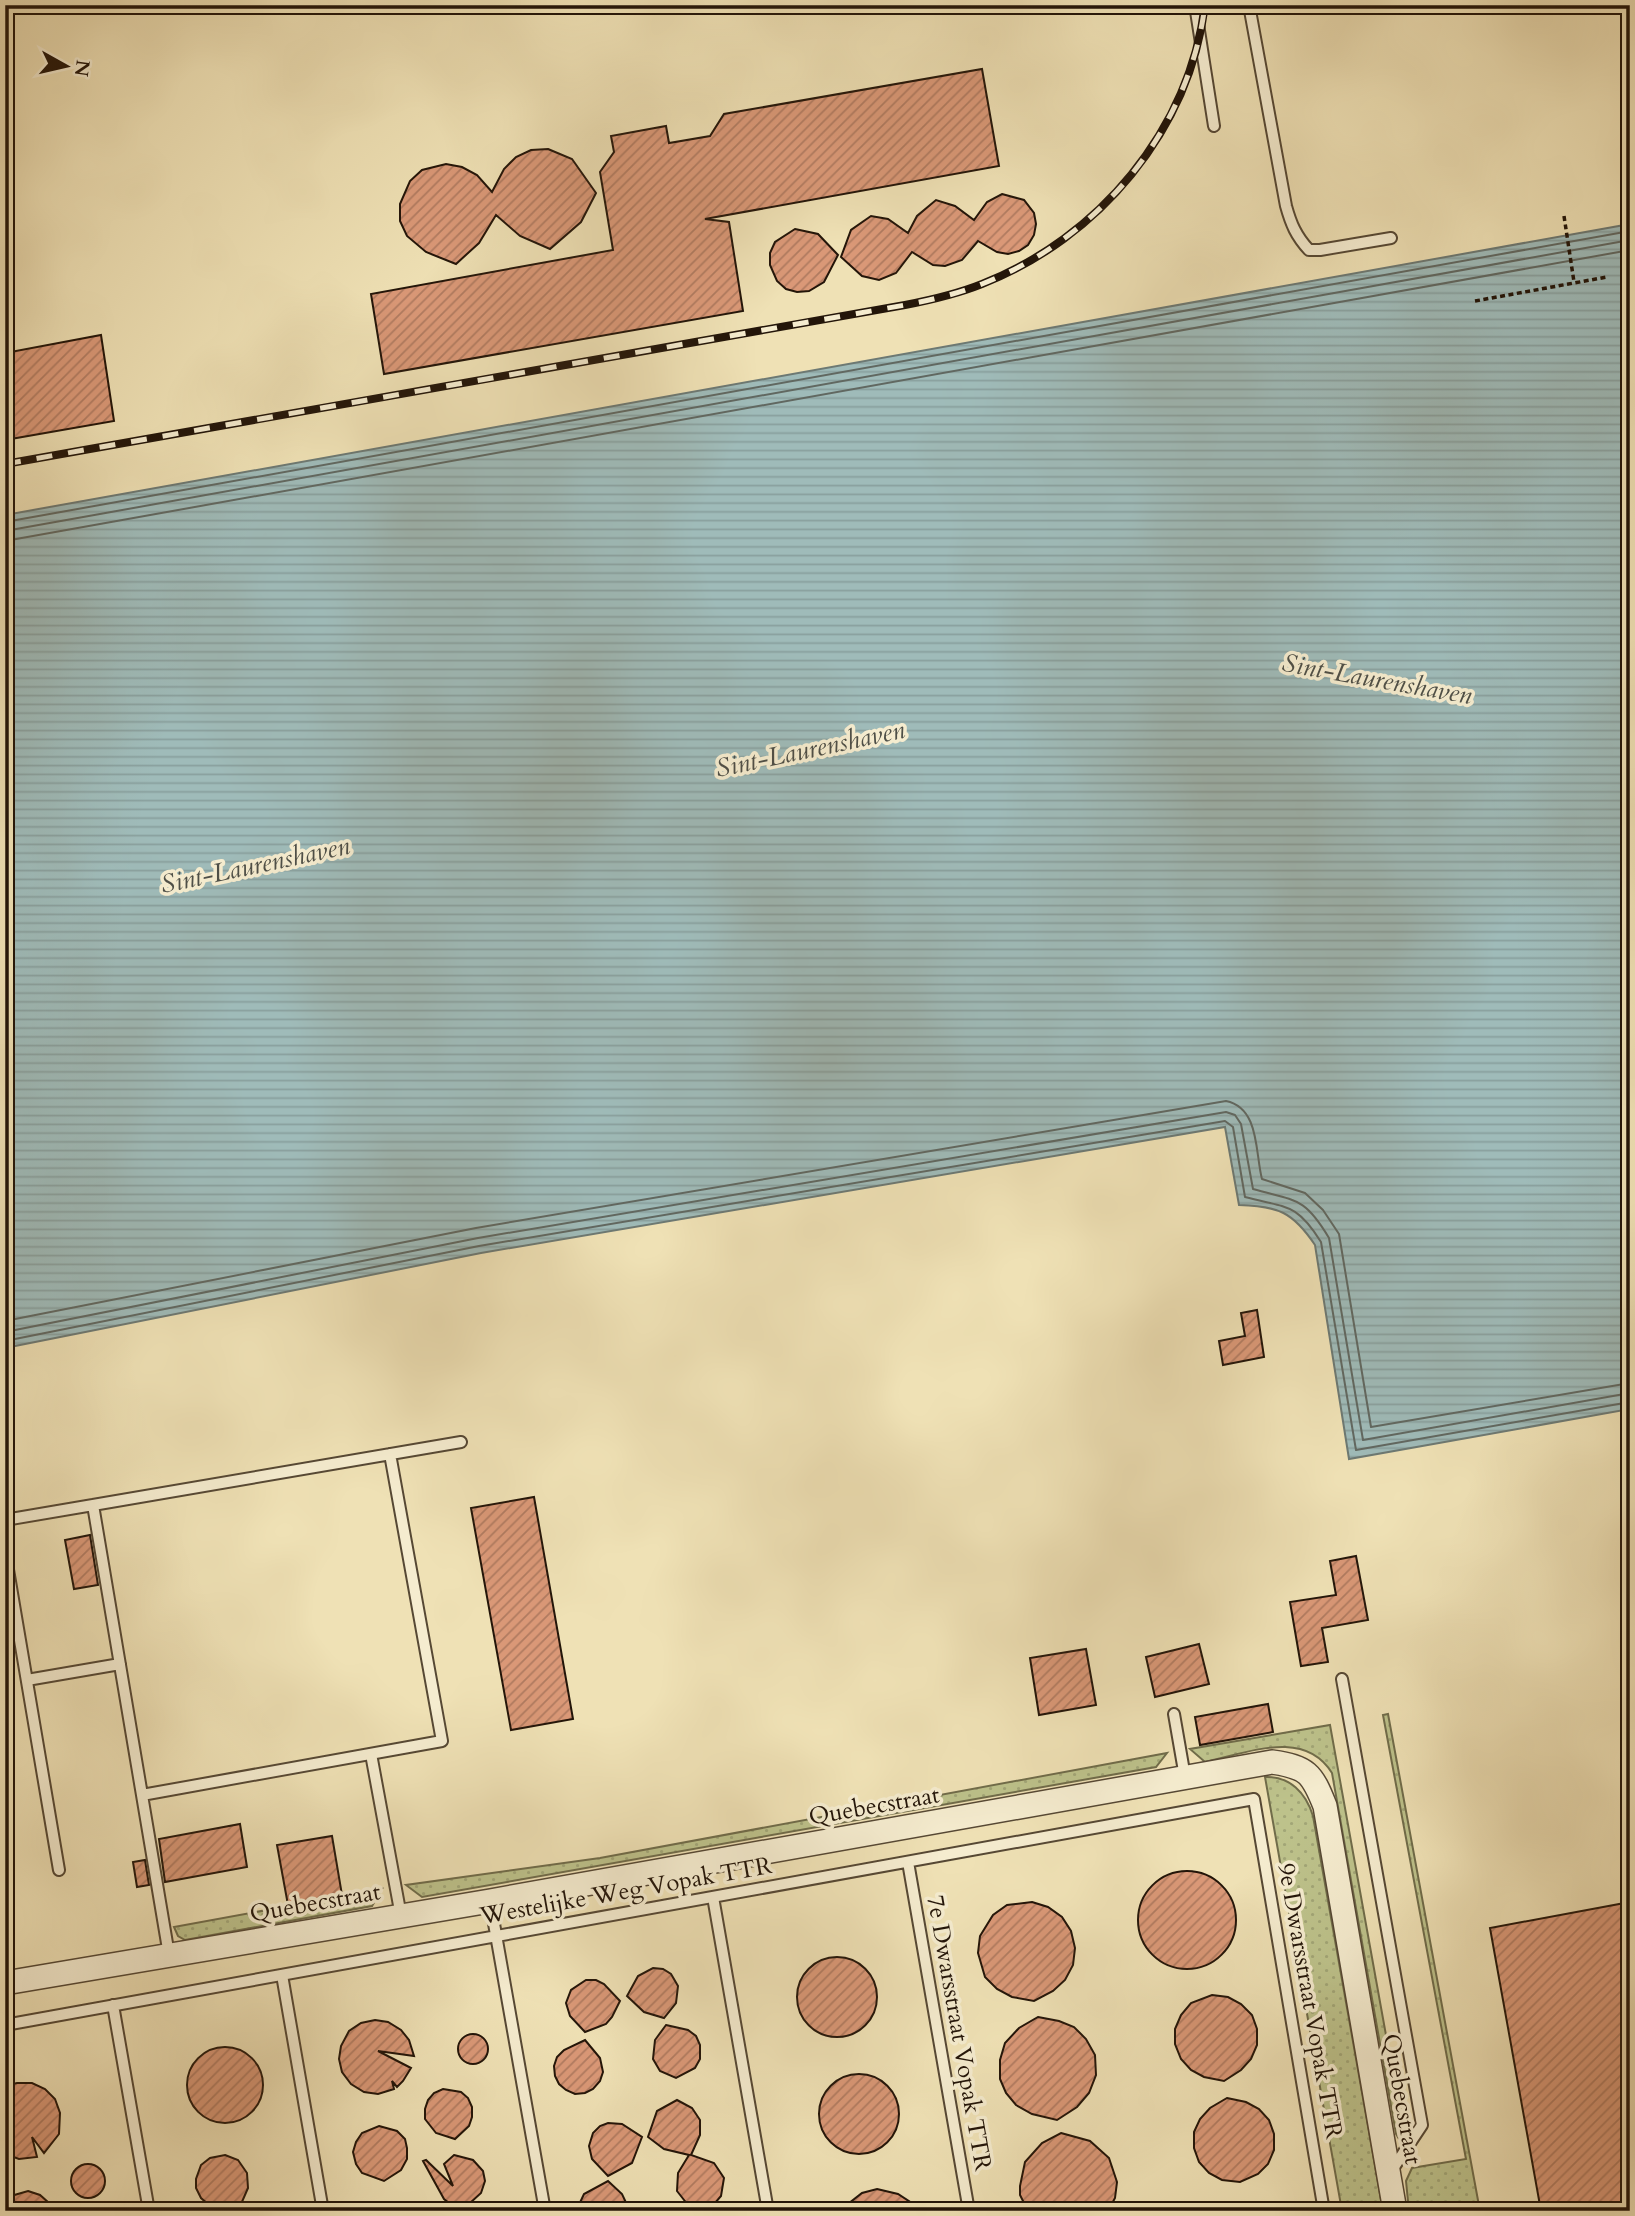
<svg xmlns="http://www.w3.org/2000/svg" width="1635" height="2216" font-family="Cardo,serif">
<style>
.grass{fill:url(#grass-dots);stroke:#706c4a;stroke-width:2}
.water{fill:url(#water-rules);stroke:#6d7973;stroke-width:2}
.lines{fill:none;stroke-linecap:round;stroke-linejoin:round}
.shore{stroke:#616861;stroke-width:2}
.building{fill:url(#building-hatch);stroke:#231509;stroke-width:2}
.lane-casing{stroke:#564834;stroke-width:14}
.street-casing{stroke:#564834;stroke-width:26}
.path{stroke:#231509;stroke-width:3.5;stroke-dasharray:5 3.5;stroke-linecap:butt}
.lane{stroke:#f5eccf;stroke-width:10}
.street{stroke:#f5eccf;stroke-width:23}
.rail-casing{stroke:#231509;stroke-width:8}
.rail{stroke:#f5eccf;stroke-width:5;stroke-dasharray:16;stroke-linecap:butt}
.labels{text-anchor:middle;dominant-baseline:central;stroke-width:7;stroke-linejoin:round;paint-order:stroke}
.street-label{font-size:24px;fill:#231509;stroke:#f5eccf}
.water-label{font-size:26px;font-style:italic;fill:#4e4f47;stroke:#f5eccf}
</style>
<defs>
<pattern id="grass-dots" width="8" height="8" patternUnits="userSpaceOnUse" patternTransform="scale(1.75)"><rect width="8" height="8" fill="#bdc28b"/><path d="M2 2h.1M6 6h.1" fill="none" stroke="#a2a677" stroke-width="1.8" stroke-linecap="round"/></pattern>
<pattern id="water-rules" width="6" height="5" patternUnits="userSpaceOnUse" patternTransform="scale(1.75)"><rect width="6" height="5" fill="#9fbbb9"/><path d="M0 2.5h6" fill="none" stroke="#89a09e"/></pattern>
<pattern id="building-hatch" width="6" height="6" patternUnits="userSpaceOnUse" patternTransform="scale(1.75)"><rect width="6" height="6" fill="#da9877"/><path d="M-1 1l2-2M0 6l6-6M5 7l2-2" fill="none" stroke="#b07b60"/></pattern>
</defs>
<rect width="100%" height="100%" fill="#efe1b5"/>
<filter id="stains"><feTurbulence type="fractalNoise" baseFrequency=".00286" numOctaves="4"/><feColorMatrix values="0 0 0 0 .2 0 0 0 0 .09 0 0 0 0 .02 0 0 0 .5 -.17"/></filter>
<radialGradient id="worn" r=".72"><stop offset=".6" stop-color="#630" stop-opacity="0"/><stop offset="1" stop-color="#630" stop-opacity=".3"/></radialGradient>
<path class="grass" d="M 1388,1714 L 1480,2211 L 1409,2211 L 1406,2181 L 1412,2168 L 1466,2159 L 1383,1715 Z
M 1330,1725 L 1397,2096 C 1406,2116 1414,2115 1405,2138 L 1399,2139 L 1396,2134 L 1332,1773 C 1304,1728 1248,1753 1205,1762 L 1190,1749 Z
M 1167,1753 L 1156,1767 L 422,1897 L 406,1885 L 600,1858 Z
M 1265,1777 C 1290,1776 1306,1793 1313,1816 L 1383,2211 L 1342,2211 Z
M 382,1889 L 372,1906 L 185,1940 L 178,1936 L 174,1927 Z"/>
<path class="water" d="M 1630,224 L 1630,1409 L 1349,1459 L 1315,1245 C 1293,1212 1278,1206 1239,1205 L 1225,1127 L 481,1253 L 5,1348 L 5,515 Z"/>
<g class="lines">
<path class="shore" d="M 5,522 L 1630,231
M 5,531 L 1630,240
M 5,541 L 1630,250
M 5,1321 L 476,1228 L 1226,1101 C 1260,1108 1255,1153 1262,1179 L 1305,1193 L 1323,1210 L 1339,1234 L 1371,1427 L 1630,1383
M 5,1332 L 478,1238 L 1226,1112 L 1235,1115 L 1241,1124 L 1253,1189 C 1295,1201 1304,1196 1329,1238 L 1363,1440 L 1630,1393
M 5,1341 L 479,1246 L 1225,1121 L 1233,1127 L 1245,1197 C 1286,1208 1296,1202 1321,1242 L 1356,1450 L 1630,1402"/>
</g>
<path class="building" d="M 982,69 L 999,166 L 705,219 L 729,222 L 743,311 L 384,374 L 371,294 L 613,250 L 600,172 L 614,152 L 611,136 L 666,126 L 669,143 L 710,136 L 724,114 Z
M 548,149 L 572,159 L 596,193 L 581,222 L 550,249 L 520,236 L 496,215 L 479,243 L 456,264 L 426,252 L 407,236 L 400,221 L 400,204 L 410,181 L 422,170 L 446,164 L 462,167 L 477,175 L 492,192 L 504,169 L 516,157 L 531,150 Z
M 1002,194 L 1024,200 L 1034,213 L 1036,224 L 1034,235 L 1028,245 L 1019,251 L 1008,254 L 997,252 L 978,241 L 962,260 L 945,266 L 933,265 L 912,252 L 896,273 L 879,280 L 862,276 L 841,257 L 851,230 L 871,216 L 888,219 L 908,233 L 917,216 L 936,200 L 955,206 L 974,220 L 987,202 Z
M 795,229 L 818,234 L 838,255 L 824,282 L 809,291 L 797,292 L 786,289 L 777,281 L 770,265 L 770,253 L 775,242 Z
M 101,335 L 114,421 L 5,440 L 5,353 Z
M 1257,1310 L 1264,1357 L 1223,1365 L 1219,1341 L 1245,1336 L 1241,1313 Z
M 534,1497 L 573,1719 L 511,1730 L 471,1508 Z
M 90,1535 L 98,1585 L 74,1589 L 65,1540 Z
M 1356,1556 L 1368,1620 L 1322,1628 L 1328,1662 L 1301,1666 L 1290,1602 L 1336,1595 L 1330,1561 Z
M 1199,1644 L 1209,1684 L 1155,1697 L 1146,1657 Z
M 1086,1649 L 1096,1705 L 1039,1715 L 1030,1658 Z
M 1268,1704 L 1273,1732 L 1200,1745 L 1195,1717 Z
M 240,1824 L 247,1867 L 165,1882 L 159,1839 Z
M 332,1836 L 342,1895 L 288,1905 L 277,1845 Z
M 145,1860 L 149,1885 L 137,1887 L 133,1862 Z
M1138 1920a49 49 0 1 1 98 0a49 49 0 1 1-98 0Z
M 1032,1902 L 1048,1907 L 1062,1917 L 1071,1931 L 1075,1948 L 1073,1965 L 1065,1980 L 1053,1991 L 1034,2001 L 1012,1997 L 997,1989 L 985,1977 L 978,1953 L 980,1936 L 993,1915 L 1007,1905 Z
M 1630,1902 L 1630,2211 L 1541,2211 L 1490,1928 Z
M797 1997a40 40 0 1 1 80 0a40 40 0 1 1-80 0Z
M 653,1968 L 663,1969 L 671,1974 L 678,1986 L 676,2003 L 664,2018 L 644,2012 L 627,1996 L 638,1976 Z
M 586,1980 L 596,1980 L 604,1984 L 620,2001 L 612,2017 L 606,2024 L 585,2032 L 570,2016 L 566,2003 L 571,1990 Z
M 1212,1995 L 1228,1997 L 1241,2004 L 1252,2015 L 1257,2029 L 1257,2045 L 1251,2059 L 1241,2070 L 1224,2081 L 1204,2077 L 1191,2070 L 1181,2059 L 1175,2044 L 1175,2029 L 1181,2015 L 1191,2003 Z
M 1038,2017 L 1059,2021 L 1074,2027 L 1086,2039 L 1095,2055 L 1096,2075 L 1089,2093 L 1077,2107 L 1057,2120 L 1032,2114 L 1016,2105 L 1006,2093 L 1000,2079 L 1000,2060 L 1005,2043 L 1019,2028 Z
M 375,2020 L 388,2022 L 401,2030 L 409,2040 L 414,2056 L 378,2051 L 411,2068 L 403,2081 L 397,2087 L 392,2081 L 394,2089 L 378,2094 L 364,2092 L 351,2084 L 342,2072 L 339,2059 L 341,2046 L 349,2031 L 361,2023 Z
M 666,2025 L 688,2030 L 696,2036 L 700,2045 L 700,2059 L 695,2068 L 676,2078 L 660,2071 L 653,2059 L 655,2040 Z
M458 2049a15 15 0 1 1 30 0a15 15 0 1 1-30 0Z
M 585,2040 L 600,2058 L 603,2072 L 600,2081 L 593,2089 L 585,2093 L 575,2094 L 566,2090 L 559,2084 L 555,2076 L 554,2066 L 557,2057 L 564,2050 Z
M187 2085a38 38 0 1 1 76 0a38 38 0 1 1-76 0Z
M819 2114a40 40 0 1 1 80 0a40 40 0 1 1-80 0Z
M 17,2083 L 32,2083 L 45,2089 L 55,2099 L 60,2113 L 59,2134 L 44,2153 L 32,2137 L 37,2157 L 19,2159 L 5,2154 L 5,2086 Z
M 443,2089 L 461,2092 L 468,2098 L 472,2107 L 472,2117 L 469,2126 L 455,2139 L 436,2133 L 425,2119 L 425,2109 L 428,2100 L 434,2093 Z
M 1227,2098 L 1246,2102 L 1259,2109 L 1269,2120 L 1274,2134 L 1274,2150 L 1268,2164 L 1258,2174 L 1240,2182 L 1222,2180 L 1209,2173 L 1199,2162 L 1194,2148 L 1194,2132 L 1200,2119 L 1210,2108 Z
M 677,2100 L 692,2108 L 700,2120 L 700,2135 L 691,2155 L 714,2163 L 724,2178 L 721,2196 L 715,2203 L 707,2207 L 697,2208 L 688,2205 L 677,2191 L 678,2173 L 689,2155 L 664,2149 L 648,2137 L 657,2111 Z
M 608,2123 L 622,2124 L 642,2137 L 632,2163 L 608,2176 L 592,2159 L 589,2146 L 593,2133 L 600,2126 Z
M 379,2126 L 397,2131 L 405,2139 L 407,2148 L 407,2159 L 401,2170 L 384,2181 L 362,2173 L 356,2164 L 353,2152 L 356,2142 L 362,2133 Z
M 1061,2133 L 1090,2141 L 1109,2158 L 1117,2182 L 1115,2198 L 1108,2211 L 1028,2211 L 1020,2195 L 1020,2186 L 1025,2162 L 1042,2143 Z
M 225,2155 L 238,2160 L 247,2173 L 248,2188 L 238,2211 L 208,2204 L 201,2198 L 196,2188 L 196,2179 L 201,2165 L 210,2158 Z
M 454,2155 L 473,2160 L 483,2171 L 485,2181 L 481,2193 L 470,2203 L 478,2211 L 459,2211 L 444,2199 L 423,2161 L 426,2160 L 453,2186 L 444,2164 Z
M71 2181a17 17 0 1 1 34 0a17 17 0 1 1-34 0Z
M 608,2181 L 622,2194 L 630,2211 L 576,2211 L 584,2194 Z
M 877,2189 L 898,2194 L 924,2211 L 839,2211 L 862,2193 Z
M 28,2191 L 40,2195 L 58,2211 L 5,2211 L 5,2203 L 11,2196 Z"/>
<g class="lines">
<defs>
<path id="lane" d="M 1195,5 L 1214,126
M 1249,5 L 1286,206 C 1291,224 1296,236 1309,250 L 1320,250 L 1391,238
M 5,7 L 13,5
M 5,1520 L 93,1505
M 5,1552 L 59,1870
M 1342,1679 L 1422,2125 L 1392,2170
M 27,1680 L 120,1664
M 1174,1714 L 1185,1777
M 371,1754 L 401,1916
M 142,1795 L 442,1741 L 390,1454
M 908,1862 L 969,2211
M 713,1897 L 768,2211
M 490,1901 L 545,2211
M 169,1955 L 93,1505 L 461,1442
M 282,1975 L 323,2211
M 113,2005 L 149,2211
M 5,2025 L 1254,1799 L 1324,2211"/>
<path id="street" d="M 5,1983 L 490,1901 L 1272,1762 C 1307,1767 1312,1773 1325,1806 L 1395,2211"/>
</defs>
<use href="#lane" class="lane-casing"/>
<use href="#street" class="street-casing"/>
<path class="path" d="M 1564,216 L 1574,282
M 1475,301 L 1607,277"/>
<use href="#lane" class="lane"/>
<use href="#street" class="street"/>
<defs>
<path id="rail" d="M 5,464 L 905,305 C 931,300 957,294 982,284 C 1099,238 1189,131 1205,5"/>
</defs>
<use href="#rail" class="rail-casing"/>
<use href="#rail" class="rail"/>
</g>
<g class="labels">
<g class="street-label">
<text transform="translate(874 1806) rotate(-10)">Quebecstraat</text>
<text transform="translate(626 1891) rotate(-10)">Westelijke Weg Vopak TTR</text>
<text transform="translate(315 1903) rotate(-10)">Quebecstraat</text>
<text transform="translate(1310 2001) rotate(80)">9e Dwarsstraat Vopak TTR</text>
<text transform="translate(959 2033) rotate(80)">7e Dwarsstraat Vopak TTR</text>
<text transform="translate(1402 2099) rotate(80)">Quebecstraat</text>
</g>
<g class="water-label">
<text transform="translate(1377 679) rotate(10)">Sint-Laurenshaven</text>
<text transform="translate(810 749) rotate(-12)">Sint-Laurenshaven</text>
<text transform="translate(255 865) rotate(-12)">Sint-Laurenshaven</text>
</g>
</g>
<rect width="1635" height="2216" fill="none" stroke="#efe1b5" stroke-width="28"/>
<rect x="7" y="7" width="1621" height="2202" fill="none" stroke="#231509" stroke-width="3.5"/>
<rect x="14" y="14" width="1607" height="2188" fill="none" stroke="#231509" stroke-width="2"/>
<g transform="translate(66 66) rotate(98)" stroke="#f5eccf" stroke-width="5" paint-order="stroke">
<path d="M0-5L12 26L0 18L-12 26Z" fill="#231509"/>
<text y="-10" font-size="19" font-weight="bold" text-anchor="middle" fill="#231509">N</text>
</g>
<rect width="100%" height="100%" filter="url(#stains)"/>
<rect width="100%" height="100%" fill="url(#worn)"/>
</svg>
